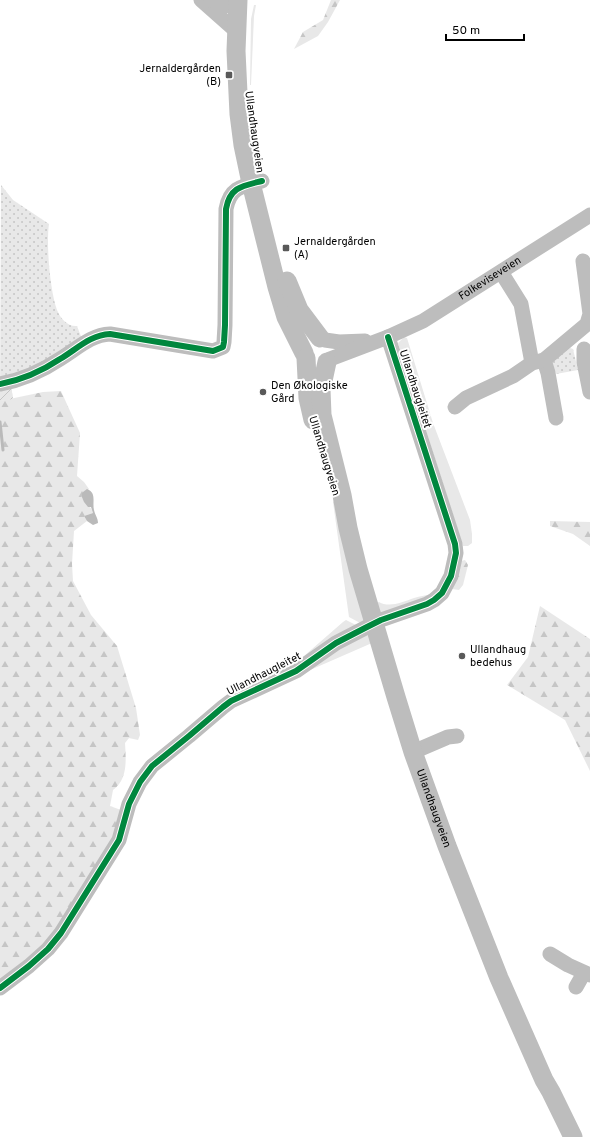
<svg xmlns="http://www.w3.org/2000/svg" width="590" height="1137" font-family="Overpass,sans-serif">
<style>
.grass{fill:#e8e8e8}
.forest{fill:url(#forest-firs)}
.park{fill:url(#park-dots)}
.garden{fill:url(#garden-furrows)}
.water{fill:#bababa}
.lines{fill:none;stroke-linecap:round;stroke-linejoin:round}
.stream{stroke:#bababa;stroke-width:3}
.minor{stroke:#bdbdbd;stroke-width:15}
.major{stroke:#bdbdbd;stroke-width:19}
.cycleway-casing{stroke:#fff;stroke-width:8}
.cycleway{stroke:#00873e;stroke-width:6}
.poi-dot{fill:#595959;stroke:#fff;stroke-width:1.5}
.labels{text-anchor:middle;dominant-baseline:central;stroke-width:4;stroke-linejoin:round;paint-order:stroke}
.poi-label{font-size:11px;fill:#000;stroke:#fff;text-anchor:start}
.street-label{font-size:11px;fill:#000;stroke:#fff}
</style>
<defs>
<pattern id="forest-firs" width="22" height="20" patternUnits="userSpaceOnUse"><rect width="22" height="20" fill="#e8e8e8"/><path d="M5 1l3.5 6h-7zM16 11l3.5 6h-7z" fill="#c5c5c5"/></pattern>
<pattern id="park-dots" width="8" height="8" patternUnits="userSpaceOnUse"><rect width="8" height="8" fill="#e8e8e8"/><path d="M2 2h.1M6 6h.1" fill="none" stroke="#c5c5c5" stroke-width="1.8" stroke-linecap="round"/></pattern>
<pattern id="garden-furrows" width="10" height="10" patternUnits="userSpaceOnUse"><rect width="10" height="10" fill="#e8e8e8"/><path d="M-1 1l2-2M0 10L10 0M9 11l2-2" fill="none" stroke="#c5c5c5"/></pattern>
</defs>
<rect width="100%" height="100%" fill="#fff"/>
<path class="grass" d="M 254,5 L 256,5 L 254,16 L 251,85 L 250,85 L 251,19 Z
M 404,337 L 407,338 L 433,423 L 470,520 L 472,534 L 472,543 L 468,546 L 463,546 L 398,343 Z
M 334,501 L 366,623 L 362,624 L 349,617 L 333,502 Z
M 433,594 L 378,617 L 374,604 L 379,602 C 389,608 403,602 414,598 C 420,596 427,595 433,594 Z
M 346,620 L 358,626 L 296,663 L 343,622 Z
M 368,630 L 372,643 L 301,674 Z"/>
<path class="forest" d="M 331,0 L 340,0 L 328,22 L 318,36 L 294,49 L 303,32 L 323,20 Z
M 61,391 L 80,433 L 77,476 L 84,482 L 89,489 L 81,495 C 84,503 91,505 93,513 L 84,516 L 87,521 L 74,531 L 72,564 L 73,581 L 91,615 L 117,646 L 136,708 L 140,735 L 138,740 L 129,738 L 125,743 C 126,760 128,779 113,790 L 110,806 L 121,810 L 118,829 L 52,938 L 0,985 L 0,401 L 43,392 Z
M 550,521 L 590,522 L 590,546 L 573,534 L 550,526 Z
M 465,560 L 468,565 L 463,585 L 459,590 L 452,589 L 461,561 Z
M 540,606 L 590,639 L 590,771 L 565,720 L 507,685 L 528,657 Z"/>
<path class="park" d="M 1,185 L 13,200 L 49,224 C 46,244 50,291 57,310 C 60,318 68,327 77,326 L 82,339 L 11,385 L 13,399 L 0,401 Z
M 570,348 L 573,349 L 578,370 L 556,374 L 553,366 L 553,360 L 567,349 Z"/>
<path class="garden" d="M 11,385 L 13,399 L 0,401 L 0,387 Z"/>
<path class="water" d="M 87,489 C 97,493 92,502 94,510 C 95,515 98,518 98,523 L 93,525 L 87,521 L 84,516 L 93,513 L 91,507 L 88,507 L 84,502 L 81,495 L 83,492 Z"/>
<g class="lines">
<path class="stream" d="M 0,422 L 3,450"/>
<g class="minor">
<path d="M 201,0 L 236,31"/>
<path d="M 211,0 L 225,6 L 237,3"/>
<path d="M 501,272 L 521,304 L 532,363"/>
<path d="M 325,340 L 339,342 L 365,341"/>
<path d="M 584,349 L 584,362 L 590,392"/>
<path id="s1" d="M 330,359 L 388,337 L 423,321 L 590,215"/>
<path d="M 544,360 L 548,373 L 556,418"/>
<path d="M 0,384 C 22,380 42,371 60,359 C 77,349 90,335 110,334 L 213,351 L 223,347 L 224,342 L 225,325 L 226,209 C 230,187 242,186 262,181"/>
<path d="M 455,407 L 466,398 L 513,376 L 532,363 L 544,360 L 587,324 L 590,314 L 583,261"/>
<path d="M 413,752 L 448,737 L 457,736"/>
<path d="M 550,954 L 568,965 L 590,975"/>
<path d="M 576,987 L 584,973"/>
<path d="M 0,988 L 29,966 L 48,949 L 61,933 L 119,840 L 129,804 L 140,782 L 152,766 L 189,736 L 223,707 L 231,701 L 296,671 L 336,643 L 365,628 L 381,620 L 427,604 L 434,600 L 442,593 L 451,576 L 456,553 L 455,544 L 388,337"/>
</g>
<g class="major">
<path d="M 238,0 L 236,51 L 239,114 L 243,145 L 251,183 L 277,287 L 286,317 L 304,353"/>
<path d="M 287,281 L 299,310 L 320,338"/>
<path d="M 306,358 L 308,398 L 313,420"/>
<path id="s2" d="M 327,362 L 321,390 L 322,415 L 342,495 L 348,528 L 358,569 L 396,697 L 413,752 L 447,846 L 499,978 L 544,1080 L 551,1092 L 573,1137"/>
</g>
<defs>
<path id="cycleway" d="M 0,384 C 22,380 42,371 60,359 C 77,349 90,335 110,334 L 213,351 L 223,347 L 224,342 L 225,325 L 226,209 C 230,187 242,186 262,181
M 0,988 L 29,966 L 48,949 L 61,933 L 119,840 L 129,804 L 140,782 L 152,766 L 189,736 L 223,707 L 231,701 L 296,671 L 336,643 L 365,628 L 381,620 L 427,604 L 434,600 L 442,593 L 451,576 L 456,553 L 455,544 L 388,337"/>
</defs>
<use href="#cycleway" class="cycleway-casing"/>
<use href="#cycleway" class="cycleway"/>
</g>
<g class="poi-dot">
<rect x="225" y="71" width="8" height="8" rx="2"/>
<rect x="282" y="244" width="8" height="8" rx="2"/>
<circle cx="263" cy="392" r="4"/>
<circle cx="462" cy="656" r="4"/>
</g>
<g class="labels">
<g class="poi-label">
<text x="221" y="69" text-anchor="end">Jernaldergården<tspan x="221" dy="13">(B)</tspan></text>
<text x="294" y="242">Jernaldergården<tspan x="294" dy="13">(A)</tspan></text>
<text x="271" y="386">Den Økologiske<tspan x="271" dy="13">Gård</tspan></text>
<text x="470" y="650">Ullandhaug<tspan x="470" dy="13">bedehus</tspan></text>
</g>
<g class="street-label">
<text transform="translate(254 132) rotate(82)">Ullandhaugveien</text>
<text stroke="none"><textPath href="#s1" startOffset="180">Folkeviseveien</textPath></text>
<text transform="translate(415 389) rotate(72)">Ullandhaugleitet</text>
<text transform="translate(324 456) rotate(73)">Ullandhaugveien</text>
<text transform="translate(264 674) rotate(-27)">Ullandhaugleitet</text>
<text stroke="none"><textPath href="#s2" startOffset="463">Ullandhaugveien</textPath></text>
</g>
</g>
<path d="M446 34v6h78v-6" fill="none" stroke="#000000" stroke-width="2"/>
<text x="452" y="34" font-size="12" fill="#000000" stroke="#ffffff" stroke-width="3" paint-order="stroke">50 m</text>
</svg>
